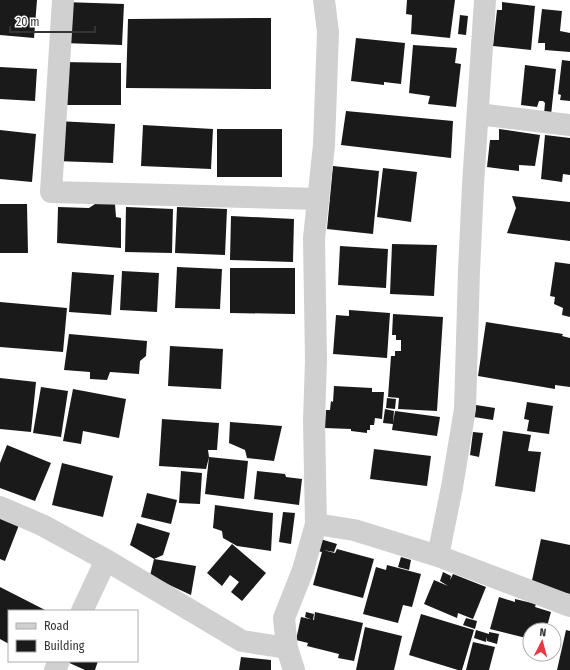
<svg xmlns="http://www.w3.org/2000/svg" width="570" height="670" font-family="'Fira Sans Condensed',sans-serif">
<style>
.building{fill:#1a1a1a}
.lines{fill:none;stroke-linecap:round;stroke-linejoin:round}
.street{stroke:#d0d0d0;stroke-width:22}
</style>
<rect width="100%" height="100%" fill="#fff"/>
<path class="building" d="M 0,0 L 37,0 L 34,38 L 0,35 Z
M 407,0 L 455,0 L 450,38 L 411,34 L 412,15 L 406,14 Z
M 64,2 L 124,4 L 122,45 L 62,43 Z
M 502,2 L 535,6 L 531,50 L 493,46 L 497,10 L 502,10 Z
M 542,9 L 562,11 L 560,31 L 570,33 L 570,52 L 545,50 L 545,43 L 538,43 Z
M 460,15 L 468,16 L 466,35 L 458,34 Z
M 271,18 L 271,89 L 126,88 L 128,19 Z
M 356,38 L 405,43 L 401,84 L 384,82 L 384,85 L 351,81 Z
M 413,45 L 457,48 L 455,63 L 461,64 L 456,107 L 428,104 L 430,96 L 409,93 Z
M 562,60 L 570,61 L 570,101 L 560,100 L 561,95 L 558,94 Z
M 62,62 L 121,63 L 121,105 L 62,105 Z
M 525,65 L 556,69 L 551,115 L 544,114 L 545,103 L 543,101 L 539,101 L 537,107 L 521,105 Z
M 0,67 L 37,69 L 35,101 L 0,99 Z
M 346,111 L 453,121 L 451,158 L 341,145 Z
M 57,121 L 115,124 L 113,163 L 55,161 Z
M 143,125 L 213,129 L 211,169 L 141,166 Z
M 217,129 L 282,129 L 282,177 L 217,177 Z
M 499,129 L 540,135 L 535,166 L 519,165 L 519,171 L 487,167 L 490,140 L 499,140 Z
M 0,130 L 36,134 L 32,182 L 0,179 Z
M 545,135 L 570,138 L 570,175 L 563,174 L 562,182 L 541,179 Z
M 333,166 L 379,171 L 373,234 L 327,229 Z
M 383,168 L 417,172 L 411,222 L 377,217 Z
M 512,196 L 570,202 L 570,241 L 507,233 L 516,208 Z
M 0,204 L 27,204 L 28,253 L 0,253 Z
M 95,204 L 115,204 L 116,217 L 121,218 L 121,248 L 57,243 L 58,207 L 89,208 Z
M 126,207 L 173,209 L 172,253 L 125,252 Z
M 177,207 L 227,209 L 225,255 L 175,253 Z
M 231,216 L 294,219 L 293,262 L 230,260 Z
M 392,244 L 437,245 L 434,296 L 390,294 Z
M 340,246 L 388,249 L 386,288 L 338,285 Z
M 555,262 L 570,264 L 570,317 L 562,315 L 563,308 L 554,304 L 555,297 L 550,296 Z
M 177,267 L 222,269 L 220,309 L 175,308 Z
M 230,268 L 295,268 L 295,314 L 230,313 Z
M 122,271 L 159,273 L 157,312 L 120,310 Z
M 72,272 L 114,275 L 111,315 L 69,312 Z
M 0,302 L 67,308 L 63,352 L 0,347 Z
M 349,310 L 390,313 L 387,358 L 333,354 L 336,315 L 349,316 Z
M 393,314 L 443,317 L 437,411 L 398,409 L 399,398 L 388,397 L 391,356 L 395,356 L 395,351 L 401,351 L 401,340 L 396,340 L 396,335 L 392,335 Z
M 486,322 L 563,334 L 562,336 L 570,338 L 570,387 L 555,385 L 555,389 L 478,376 Z
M 69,334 L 147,341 L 146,356 L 140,361 L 139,374 L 110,372 L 107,380 L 90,379 L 90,372 L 64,370 Z
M 170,346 L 223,349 L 221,389 L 168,386 Z
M 0,378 L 36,382 L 31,432 L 0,429 Z
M 334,386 L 372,388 L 372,392 L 384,392 L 382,419 L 375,418 L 374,425 L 370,425 L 370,430 L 367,430 L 367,433 L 351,431 L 351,429 L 325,428 L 326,410 L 330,410 L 331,401 L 333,402 Z
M 41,387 L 68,391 L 61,437 L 33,433 Z
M 73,389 L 126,399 L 119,438 L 83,431 L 81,444 L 63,441 Z
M 387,398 L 396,399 L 395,409 L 386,408 Z
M 527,402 L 553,406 L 549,434 L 527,431 L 529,420 L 524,419 Z
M 476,405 L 495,408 L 493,420 L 474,417 Z
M 385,409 L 394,411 L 393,424 L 383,423 Z
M 395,411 L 440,417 L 437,436 L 392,430 Z
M 162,419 L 219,423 L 217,450 L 208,450 L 209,457 L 248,461 L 244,499 L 205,494 L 209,457 L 206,469 L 159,466 Z
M 230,422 L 282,426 L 274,461 L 247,458 L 245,450 L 229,443 Z
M 503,431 L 531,435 L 528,451 L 541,452 L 535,492 L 495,486 Z
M 473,432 L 483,433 L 479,457 L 470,455 Z
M 7,445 L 51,463 L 35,501 L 0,488 L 0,463 Z
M 374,449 L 431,456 L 427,486 L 370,479 Z
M 62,463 L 113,476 L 103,517 L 52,505 Z
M 181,471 L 202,473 L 200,504 L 179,503 Z
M 257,471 L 285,474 L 286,477 L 302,479 L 299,505 L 254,499 Z
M 147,493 L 177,500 L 171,524 L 141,517 Z
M 215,505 L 273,513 L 271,551 L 237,546 L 223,538 L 222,531 L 213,528 Z
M 283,512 L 295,513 L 291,544 L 279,542 Z
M 0,518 L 19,525 L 5,561 L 0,559 Z
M 137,523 L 170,533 L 163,555 L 154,559 L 130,545 Z
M 317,538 L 337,544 L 334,552 L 323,550 L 335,553 L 337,549 L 374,559 L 363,598 L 313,585 L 322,552 L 313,550 Z
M 541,539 L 570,545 L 570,594 L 531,585 Z
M 232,544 L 266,573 L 242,601 L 231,592 L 239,582 L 230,575 L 222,586 L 207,573 Z
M 401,557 L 411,560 L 409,570 L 398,567 Z
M 154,559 L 196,566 L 191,595 L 150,576 Z
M 387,565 L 421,574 L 412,607 L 403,605 L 398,623 L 363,614 L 376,567 L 386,570 Z
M 443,572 L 451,576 L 450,580 L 453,574 L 486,587 L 473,619 L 458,613 L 457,618 L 424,604 L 434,580 L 448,586 L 440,581 Z
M 0,587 L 47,611 L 9,611 L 9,644 L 0,639 Z
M 499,597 L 515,602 L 515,599 L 536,604 L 535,607 L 551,612 L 546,630 L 530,630 L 530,639 L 490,629 Z
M 306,612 L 314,614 L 313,620 L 305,617 Z
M 315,612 L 363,623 L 354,661 L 338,658 L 339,654 L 307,646 L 308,643 L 296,640 L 301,617 L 314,620 Z
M 421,614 L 474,630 L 462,670 L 458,670 L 409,655 Z
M 466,618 L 477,621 L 475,629 L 463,625 Z
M 365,627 L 402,636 L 394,670 L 356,670 Z
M 476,630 L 489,634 L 489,632 L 499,634 L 497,644 L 487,641 L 487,637 L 486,642 L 474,638 Z
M 566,630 L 570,631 L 570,670 L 557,670 Z
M 473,642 L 495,647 L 489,670 L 466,670 Z
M 241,657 L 271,660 L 271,670 L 239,670 Z
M 65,661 L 98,661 L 95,670 L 85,670 Z"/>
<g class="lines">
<path class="street" d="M 63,0 L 51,192 L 319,199
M 478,114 L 570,125
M 0,507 L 42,525 L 106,560 L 242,641 L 287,648
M 316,524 L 354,530 L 438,556 L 570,606
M 438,556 L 452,487 L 465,409 L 469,271 L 473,185 L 485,0
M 82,611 L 106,560
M 55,670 L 59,661
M 294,670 L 287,648 L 284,618 L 303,570 L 316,524 L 314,421 L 316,360 L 314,238 L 324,145 L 328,32 L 324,0"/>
</g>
<rect x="8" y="610" width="130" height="52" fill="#ffffff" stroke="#adadad"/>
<rect x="16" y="623" width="20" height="6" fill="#d0d0d0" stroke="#adadad"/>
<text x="44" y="630" font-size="12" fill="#333333">Road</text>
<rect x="16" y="640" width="20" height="12" fill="#1a1a1a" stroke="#adadad"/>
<text x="44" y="650" font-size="12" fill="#333333">Building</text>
<g transform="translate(542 642) rotate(6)"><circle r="19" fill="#ffffff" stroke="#adadad"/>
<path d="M0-3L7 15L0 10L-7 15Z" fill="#e63946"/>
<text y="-6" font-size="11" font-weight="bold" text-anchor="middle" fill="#333333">N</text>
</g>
<path d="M10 26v6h85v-6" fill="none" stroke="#333333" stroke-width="2"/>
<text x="16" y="26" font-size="12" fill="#333333" stroke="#ffffff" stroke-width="3" paint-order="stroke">20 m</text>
</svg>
